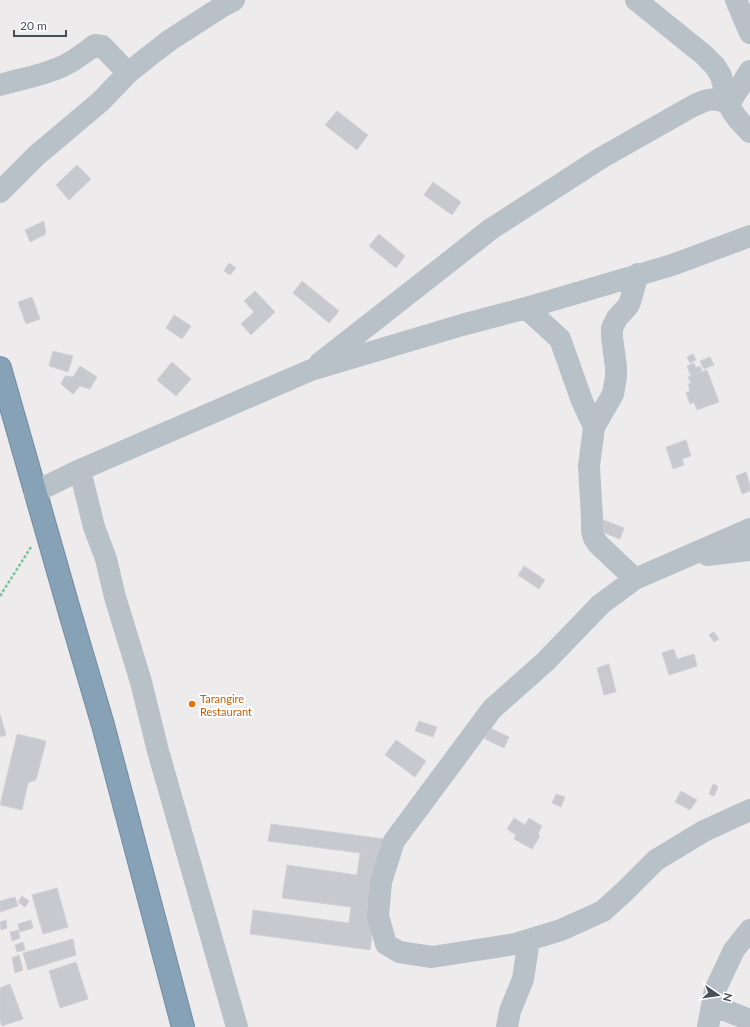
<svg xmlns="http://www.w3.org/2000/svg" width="750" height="1027" font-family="Lato,sans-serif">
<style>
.building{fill:#c7c9ce;stroke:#d0d2d7}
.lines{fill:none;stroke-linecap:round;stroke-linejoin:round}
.highway-casing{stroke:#728ca2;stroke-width:24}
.path{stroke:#78c49a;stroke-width:2.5;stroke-dasharray:3 2;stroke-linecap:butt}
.minor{stroke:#b8c1c7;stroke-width:22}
.highway{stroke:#87a1b7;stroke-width:22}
.food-dot{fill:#e8710a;stroke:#fff;stroke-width:1.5}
.labels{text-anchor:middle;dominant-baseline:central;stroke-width:4;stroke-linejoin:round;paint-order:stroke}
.food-label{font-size:11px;fill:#c56008;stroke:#fff;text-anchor:start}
</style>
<rect width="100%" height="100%" fill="#eeebec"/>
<path class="building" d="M 337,111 L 368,135 L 357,150 L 325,125 Z
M 77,165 L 91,179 L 69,200 L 56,185 Z
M 433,182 L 461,202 L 452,215 L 424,195 Z
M 44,221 L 46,234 L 30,242 L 25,230 Z
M 379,234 L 405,256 L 396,268 L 369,246 Z
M 229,263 L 236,268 L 230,275 L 224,271 Z
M 302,281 L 339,311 L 329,323 L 293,293 Z
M 255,291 L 275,312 L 251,335 L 241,324 L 254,312 L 244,301 Z
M 32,297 L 40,319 L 26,324 L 18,302 Z
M 174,315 L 191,326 L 182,339 L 166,328 Z
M 53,351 L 73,356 L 68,372 L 49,366 Z
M 693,354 L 696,360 L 690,363 L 687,357 Z
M 710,357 L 714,365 L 704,369 L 700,361 Z
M 172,362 L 191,379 L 176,396 L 157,380 Z
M 694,363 L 696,368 L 700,366 L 702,371 L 691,376 L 687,366 Z
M 80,366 L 97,377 L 90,389 L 80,386 L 73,394 L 61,384 L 65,376 L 73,377 Z
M 707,370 L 719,402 L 697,410 L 694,402 L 690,404 L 686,393 L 690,391 L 688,384 L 691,383 L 688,377 Z
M 686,440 L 691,456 L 682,459 L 684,465 L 673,469 L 666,447 Z
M 746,472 L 750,485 L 750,491 L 742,494 L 736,476 Z
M 601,519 L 624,528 L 620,539 L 597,530 Z
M 524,566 L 545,580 L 539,589 L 518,575 Z
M 714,632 L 719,639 L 714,642 L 709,635 Z
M 674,649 L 677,659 L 694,654 L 697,666 L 669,675 L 662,653 Z
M 609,664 L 616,692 L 604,695 L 597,668 Z
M 0,714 L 6,735 L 0,737 Z
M 419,721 L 437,727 L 433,737 L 415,731 Z
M 490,728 L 509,737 L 504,748 L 485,739 Z
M 17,734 L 46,741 L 36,780 L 28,783 L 22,810 L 0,805 Z
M 396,740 L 426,761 L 415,777 L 385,755 Z
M 713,784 L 718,786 L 714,796 L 709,794 Z
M 681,791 L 697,800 L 690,810 L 675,802 Z
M 556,794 L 565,797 L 561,807 L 552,803 Z
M 514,818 L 525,825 L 529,818 L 542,826 L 538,834 L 540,836 L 532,849 L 514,839 L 516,835 L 507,829 Z
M 271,824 L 385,839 L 370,950 L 250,934 L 253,910 L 349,923 L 351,907 L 282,898 L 287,865 L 357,875 L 360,853 L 268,841 Z
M 57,888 L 68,927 L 43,934 L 32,895 Z
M 22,896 L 29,901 L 25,907 L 18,902 Z
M 15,897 L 18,906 L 0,912 L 0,901 Z
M 6,920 L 7,928 L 1,930 L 0,922 Z
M 31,920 L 33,928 L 20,932 L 18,924 Z
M 18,930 L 20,938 L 12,941 L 10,932 Z
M 73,939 L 76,955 L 28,970 L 23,953 Z
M 23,942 L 25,950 L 17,952 L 15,945 Z
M 19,955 L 23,970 L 15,973 L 12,958 Z
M 76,962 L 88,999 L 60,1008 L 49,971 Z
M 10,984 L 23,1019 L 2,1026 L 0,1020 L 0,988 Z"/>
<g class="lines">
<defs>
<path id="highway" d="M 0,368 L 70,613 L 103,725 L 183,1027"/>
</defs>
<use href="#highway" class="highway-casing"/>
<path class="path" d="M 0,596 L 31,547"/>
<path class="minor" d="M 636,0 L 704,55 L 715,66 L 721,76 L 728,103
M 736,0 L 750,33
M 750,71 L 732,99 L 728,103 C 733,115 741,123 750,132
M 0,85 C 20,79 41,76 61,67 C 73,62 84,53 95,45 L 102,46 L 128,73
M 0,192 L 37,155 L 100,102 L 128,73 L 148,57 L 170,40 L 223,6 L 234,0
M 526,308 L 560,339 L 582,401 L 594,427
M 320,363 L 491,229 L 601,158 L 691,107 C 707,99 711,97 728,103
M 80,470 L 94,527 L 106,559 L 115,597 L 141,682 L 158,751 L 237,1027
M 35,492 L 80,470 L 311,370 L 462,325 L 526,308 L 672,265 L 750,236
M 750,529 L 635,579 L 601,604 L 545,662 L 492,709 L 394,841 L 381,882 L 378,916 L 386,944 L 399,952 L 432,957 L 515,944 L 561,930 L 603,911 L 625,891 L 656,860 L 704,831 L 750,810
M 707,555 L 750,550
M 635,579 L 598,544 L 594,538 L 592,531 L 592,518 L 589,466 L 594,427 L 613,394 L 616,377 L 616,367 L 612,337 L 612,328 L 617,318 L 628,306 L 630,302 L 638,274
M 712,1005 L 750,1020
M 507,1027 L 510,1011 L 523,979 L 529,940
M 708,1027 L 715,990 L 734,950 L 750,930"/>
<use href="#highway" class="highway"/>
</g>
<circle class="food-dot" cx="192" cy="704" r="4"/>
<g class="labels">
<g class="food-label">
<text x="200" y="698">Tarangire<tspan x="200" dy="13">Restaurant</tspan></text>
</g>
</g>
<g transform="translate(718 995) rotate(103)" stroke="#ffffff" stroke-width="3" paint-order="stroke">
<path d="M0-3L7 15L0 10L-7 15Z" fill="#465057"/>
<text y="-6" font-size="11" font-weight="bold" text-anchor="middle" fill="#465057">N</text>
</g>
<path d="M14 30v6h52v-6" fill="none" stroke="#465057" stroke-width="2"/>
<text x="20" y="30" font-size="12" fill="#465057" stroke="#ffffff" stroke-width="3" paint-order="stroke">20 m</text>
</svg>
